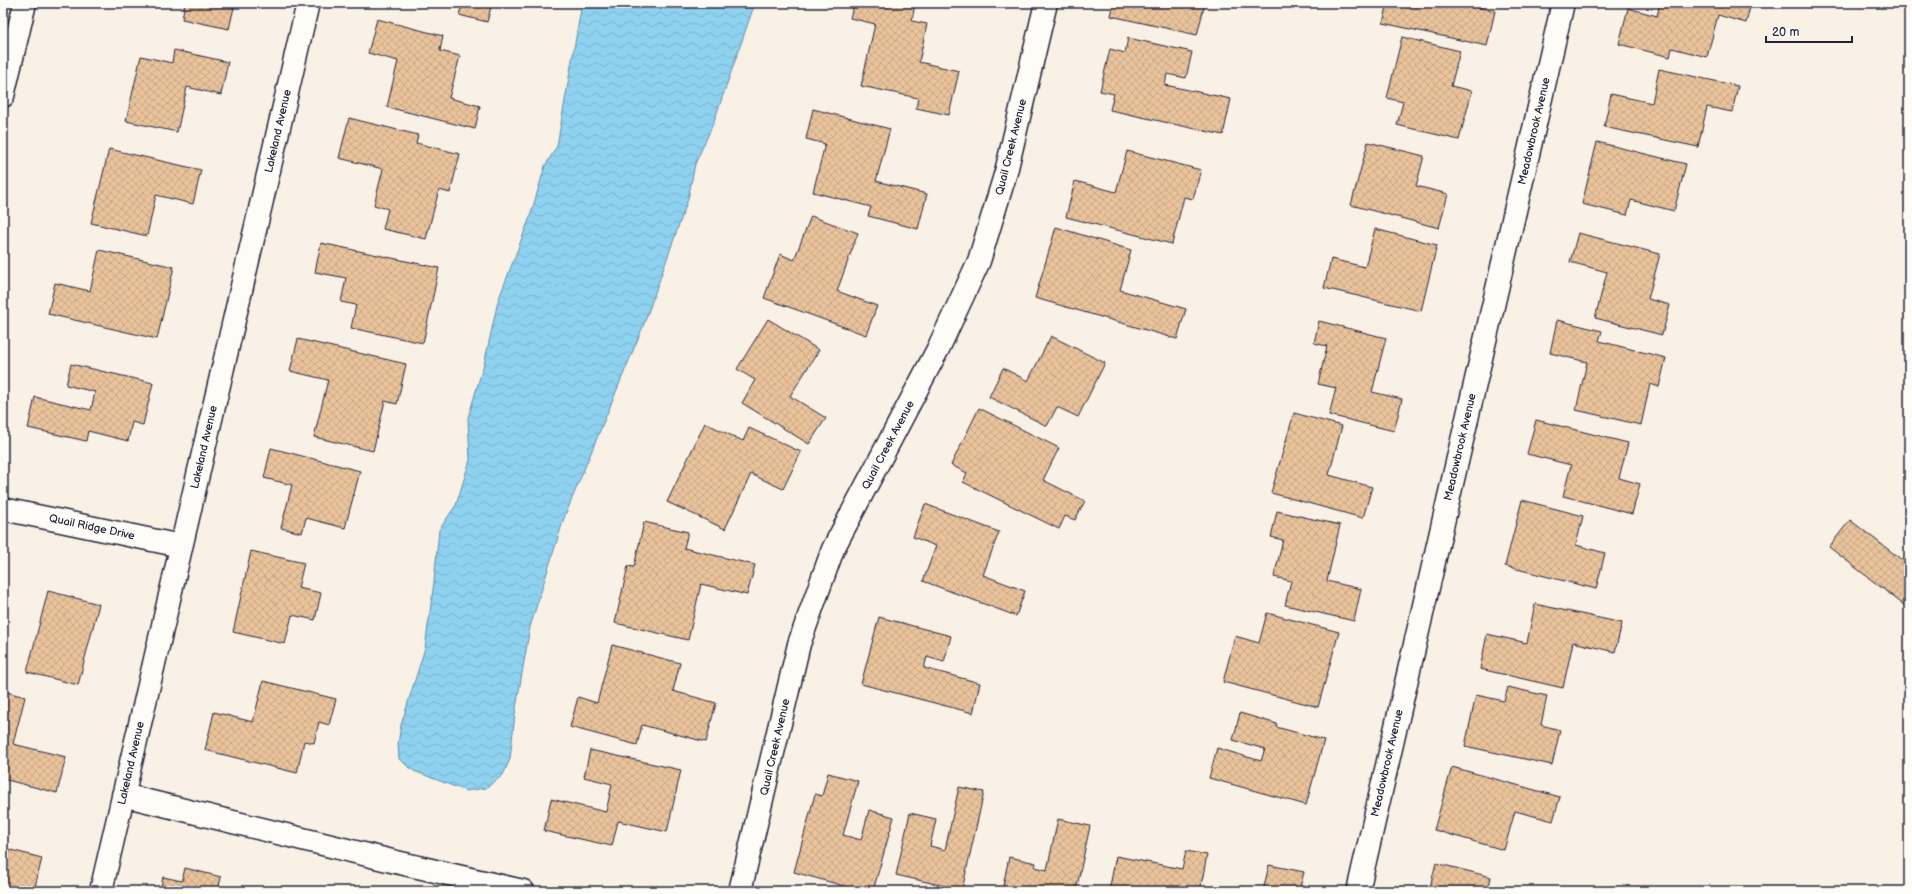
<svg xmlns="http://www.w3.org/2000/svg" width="1912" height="894" font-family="'Balsamiq Sans',sans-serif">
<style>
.water{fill:url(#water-waves);stroke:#638ca8}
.building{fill:url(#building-cross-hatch);stroke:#22223b}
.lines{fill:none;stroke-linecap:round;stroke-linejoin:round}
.minor-casing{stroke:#22223b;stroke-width:25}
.tertiary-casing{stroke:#22223b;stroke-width:25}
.minor{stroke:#fdfcf7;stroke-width:22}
.tertiary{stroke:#fdfcf7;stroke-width:22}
.labels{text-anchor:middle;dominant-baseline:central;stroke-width:4;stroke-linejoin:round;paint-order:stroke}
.street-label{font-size:11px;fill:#22223b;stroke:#fdfcf7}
</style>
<defs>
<pattern id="water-waves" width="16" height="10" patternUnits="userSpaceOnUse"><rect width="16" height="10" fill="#8ed2f0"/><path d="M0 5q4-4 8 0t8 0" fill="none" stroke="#7ab4cf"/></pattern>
<pattern id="building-cross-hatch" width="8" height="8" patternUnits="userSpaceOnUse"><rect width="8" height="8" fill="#eac39b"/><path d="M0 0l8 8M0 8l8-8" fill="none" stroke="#c8a786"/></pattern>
</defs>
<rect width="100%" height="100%" fill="#f9f1e5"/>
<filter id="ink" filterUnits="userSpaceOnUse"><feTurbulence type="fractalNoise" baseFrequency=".025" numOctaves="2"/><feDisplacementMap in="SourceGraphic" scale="8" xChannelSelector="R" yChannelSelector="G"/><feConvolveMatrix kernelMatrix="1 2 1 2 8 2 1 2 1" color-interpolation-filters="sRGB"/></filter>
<g filter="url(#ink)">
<path class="water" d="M 582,3 L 755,3 L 713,124 L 695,164 L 688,199 L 644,324 L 564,518 L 530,627 L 515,714 L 510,759 L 503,775 L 486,788 L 466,791 L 414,771 L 399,759 L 398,744 L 401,725 L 425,648 L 434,582 L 439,530 L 456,505 L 470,460 L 468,418 L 485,360 L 498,301 L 530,217 L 545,166 L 557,146 Z"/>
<path class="building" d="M 185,3 L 235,3 L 229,29 L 182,19 Z
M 451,3 L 492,3 L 487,22 L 459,15 L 462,5 Z
M 854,3 L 915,3 L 912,21 L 927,24 L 919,62 L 959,71 L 949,115 L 916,108 L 918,98 L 861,86 L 875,24 L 850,18 Z
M 1114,3 L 1205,3 L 1197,35 L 1111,16 Z
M 1388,3 L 1459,3 L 1495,11 L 1487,46 L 1383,23 Z
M 1660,3 L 1751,3 L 1746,23 L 1718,15 L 1707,57 L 1672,48 L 1670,57 L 1619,44 L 1628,8 L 1657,16 Z
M 377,19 L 443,36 L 440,51 L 460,56 L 449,98 L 480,106 L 475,129 L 387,107 L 398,61 L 368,53 Z
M 1402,37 L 1460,51 L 1451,86 L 1472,91 L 1459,140 L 1397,125 L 1403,102 L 1387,98 Z
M 1128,38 L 1192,52 L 1186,78 L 1167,74 L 1165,85 L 1231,99 L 1223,135 L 1110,110 L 1114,94 L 1100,91 L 1110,49 L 1125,53 Z
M 174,50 L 228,62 L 221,95 L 187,87 L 177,132 L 126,121 L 141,56 L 172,63 Z
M 1659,69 L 1738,86 L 1732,112 L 1707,107 L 1698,147 L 1604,127 L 1611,94 L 1652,103 Z
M 813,109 L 890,129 L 876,181 L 927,194 L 918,229 L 868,216 L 871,207 L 813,192 L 825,144 L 806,139 Z
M 349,118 L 418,135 L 416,143 L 460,154 L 450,193 L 439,190 L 426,239 L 383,229 L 388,209 L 374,205 L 383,169 L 339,158 Z
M 1368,142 L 1424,156 L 1416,186 L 1448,194 L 1439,228 L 1351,205 Z
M 1597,142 L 1686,164 L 1674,211 L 1631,200 L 1627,215 L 1582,204 Z
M 109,149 L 201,170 L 193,204 L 156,195 L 147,236 L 91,223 Z
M 1127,151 L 1201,170 L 1193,199 L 1184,197 L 1172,244 L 1066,217 L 1075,181 L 1116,192 Z
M 811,216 L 858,233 L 837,291 L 877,306 L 866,335 L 764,298 L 780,254 L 794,260 Z
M 1056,227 L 1131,250 L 1120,290 L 1186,309 L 1177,339 L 1035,298 Z
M 1375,229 L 1437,245 L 1421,311 L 1324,288 L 1331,259 L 1365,267 Z
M 1578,233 L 1660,254 L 1648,299 L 1670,305 L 1662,335 L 1595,318 L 1607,272 L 1570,262 Z
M 321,243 L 439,268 L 423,343 L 351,328 L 356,305 L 341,302 L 346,278 L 315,272 Z
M 99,250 L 174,267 L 157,339 L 48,314 L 55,283 L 90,291 Z
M 768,319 L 819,350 L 790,396 L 826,418 L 809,444 L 742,403 L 755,380 L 737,369 Z
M 1557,320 L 1602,331 L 1599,341 L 1666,358 L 1659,387 L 1650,384 L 1641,425 L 1576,410 L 1587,362 L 1550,353 Z
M 1319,321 L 1386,338 L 1372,392 L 1402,399 L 1394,431 L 1329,415 L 1336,388 L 1318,384 L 1327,346 L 1314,343 Z
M 1051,336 L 1105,363 L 1078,417 L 1057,407 L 1047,426 L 989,397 L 1003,368 L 1028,381 Z
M 298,339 L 406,364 L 397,404 L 385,401 L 373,451 L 314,437 L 328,380 L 290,371 Z
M 71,364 L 153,383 L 143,425 L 132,422 L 128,441 L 88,431 L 86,441 L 28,428 L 35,397 L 91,410 L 95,392 L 66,385 Z
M 979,408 L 1059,448 L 1043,480 L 1085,501 L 1075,520 L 1065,516 L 1059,529 L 963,482 L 967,473 L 951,465 Z
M 1294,413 L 1342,426 L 1329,475 L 1372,487 L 1363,518 L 1271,493 Z
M 1536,420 L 1628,443 L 1619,478 L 1640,484 L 1632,514 L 1563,496 L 1571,465 L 1527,454 Z
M 705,423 L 743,441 L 749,428 L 801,452 L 783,489 L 751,474 L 725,529 L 667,502 Z
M 271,448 L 360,471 L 345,528 L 306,518 L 302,533 L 281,528 L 292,485 L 264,478 Z
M 1522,500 L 1583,516 L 1576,545 L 1605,553 L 1596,589 L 1505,566 Z
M 925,504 L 999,532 L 983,575 L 1025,591 L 1016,616 L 923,581 L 936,546 L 913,537 Z
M 1277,511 L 1340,525 L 1327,581 L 1361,589 L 1354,621 L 1285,605 L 1291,581 L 1274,577 L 1283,540 L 1271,537 Z
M 1850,520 L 1902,560 L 1909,551 L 1909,609 L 1829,547 Z
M 644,522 L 688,532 L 684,548 L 755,565 L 747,595 L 701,584 L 688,640 L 615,623 L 628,566 L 634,567 Z
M 251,551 L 304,563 L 298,588 L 321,593 L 315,620 L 292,615 L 285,644 L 233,632 Z
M 48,591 L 99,604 L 78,685 L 27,672 Z
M 1535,604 L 1622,623 L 1615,652 L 1573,642 L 1563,688 L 1480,669 L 1487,634 L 1527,643 Z
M 1267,613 L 1339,632 L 1318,707 L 1223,682 L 1235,636 L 1259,643 Z
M 879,617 L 951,636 L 944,662 L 927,657 L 924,668 L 980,683 L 973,713 L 861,684 Z
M 612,645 L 680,663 L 673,691 L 716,703 L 706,742 L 642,725 L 637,745 L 570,727 L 578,697 L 597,703 Z
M 263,681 L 336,699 L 329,725 L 319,722 L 314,743 L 304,741 L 297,773 L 205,750 L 214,712 L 253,722 Z
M 1508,687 L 1547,696 L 1541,725 L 1560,730 L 1552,765 L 1465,746 L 1476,695 L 1504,701 Z
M 3,691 L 25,697 L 13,744 L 66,757 L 57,793 L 3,779 Z
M 1240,713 L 1277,724 L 1276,727 L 1324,740 L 1306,805 L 1209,778 L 1217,748 L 1261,761 L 1265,749 L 1233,740 Z
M 590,750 L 681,770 L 667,832 L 618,821 L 612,846 L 544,831 L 551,799 L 606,812 L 612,784 L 584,777 Z
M 1452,767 L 1560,797 L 1553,821 L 1515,811 L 1504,850 L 1434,830 Z
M 828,773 L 858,781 L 843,835 L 861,840 L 869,810 L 894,817 L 873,891 L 862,891 L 794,872 L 815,794 L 822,796 Z
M 959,787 L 984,792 L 962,890 L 896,875 L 910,813 L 936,819 L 930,846 L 945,850 Z
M 1058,819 L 1090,826 L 1076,891 L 1002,891 L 1009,857 L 1036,863 L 1035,867 L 1047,870 Z
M 3,848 L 42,858 L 34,891 L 24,891 L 3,885 Z
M 1186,851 L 1207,855 L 1200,891 L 1109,891 L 1116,856 L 1182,869 Z
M 1436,863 L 1491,877 L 1488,891 L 1429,891 Z
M 1269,865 L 1304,872 L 1299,891 L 1263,891 Z
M 185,868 L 221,877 L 218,891 L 160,891 L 163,877 L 182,881 Z"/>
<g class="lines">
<defs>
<path id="minor" d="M 3,509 L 181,546
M 123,795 L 396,862 L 523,891
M 101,891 L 308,3
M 740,891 L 799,644 L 833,549 L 938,349 L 979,261 L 1006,172 L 1046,3
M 1358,891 L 1563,3"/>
<path id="tertiary" d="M 3,96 L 25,3"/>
</defs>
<use href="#minor" class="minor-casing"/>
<use href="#tertiary" class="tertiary-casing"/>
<use href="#minor" class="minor"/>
<use href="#tertiary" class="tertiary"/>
</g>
</g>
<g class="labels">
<g class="street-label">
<text transform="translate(278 131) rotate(-77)">Lakeland Avenue</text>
<text transform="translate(1534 131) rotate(-77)">Meadowbrook Avenue</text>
<text transform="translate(1011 147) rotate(-76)">Quail Creek Avenue</text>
<text transform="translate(888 445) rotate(-62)">Quail Creek Avenue</text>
<text transform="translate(204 447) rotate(-77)">Lakeland Avenue</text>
<text transform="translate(1460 447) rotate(-77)">Meadowbrook Avenue</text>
<text transform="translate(92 527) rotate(12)">Quail Ridge Drive</text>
<text transform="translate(775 747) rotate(-77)">Quail Creek Avenue</text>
<text transform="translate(131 763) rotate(-77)">Lakeland Avenue</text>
<text transform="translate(1387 763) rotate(-77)">Meadowbrook Avenue</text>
</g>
</g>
<rect width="1912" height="894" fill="none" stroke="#fdfcf7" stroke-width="16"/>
<rect x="8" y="8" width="1896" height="878" fill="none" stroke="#22223b" stroke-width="1.5" filter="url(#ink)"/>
<path d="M1766 36v6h86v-6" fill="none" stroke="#22223b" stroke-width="2"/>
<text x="1772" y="36" font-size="12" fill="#22223b" stroke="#fdfcf7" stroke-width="3" paint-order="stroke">20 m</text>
</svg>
